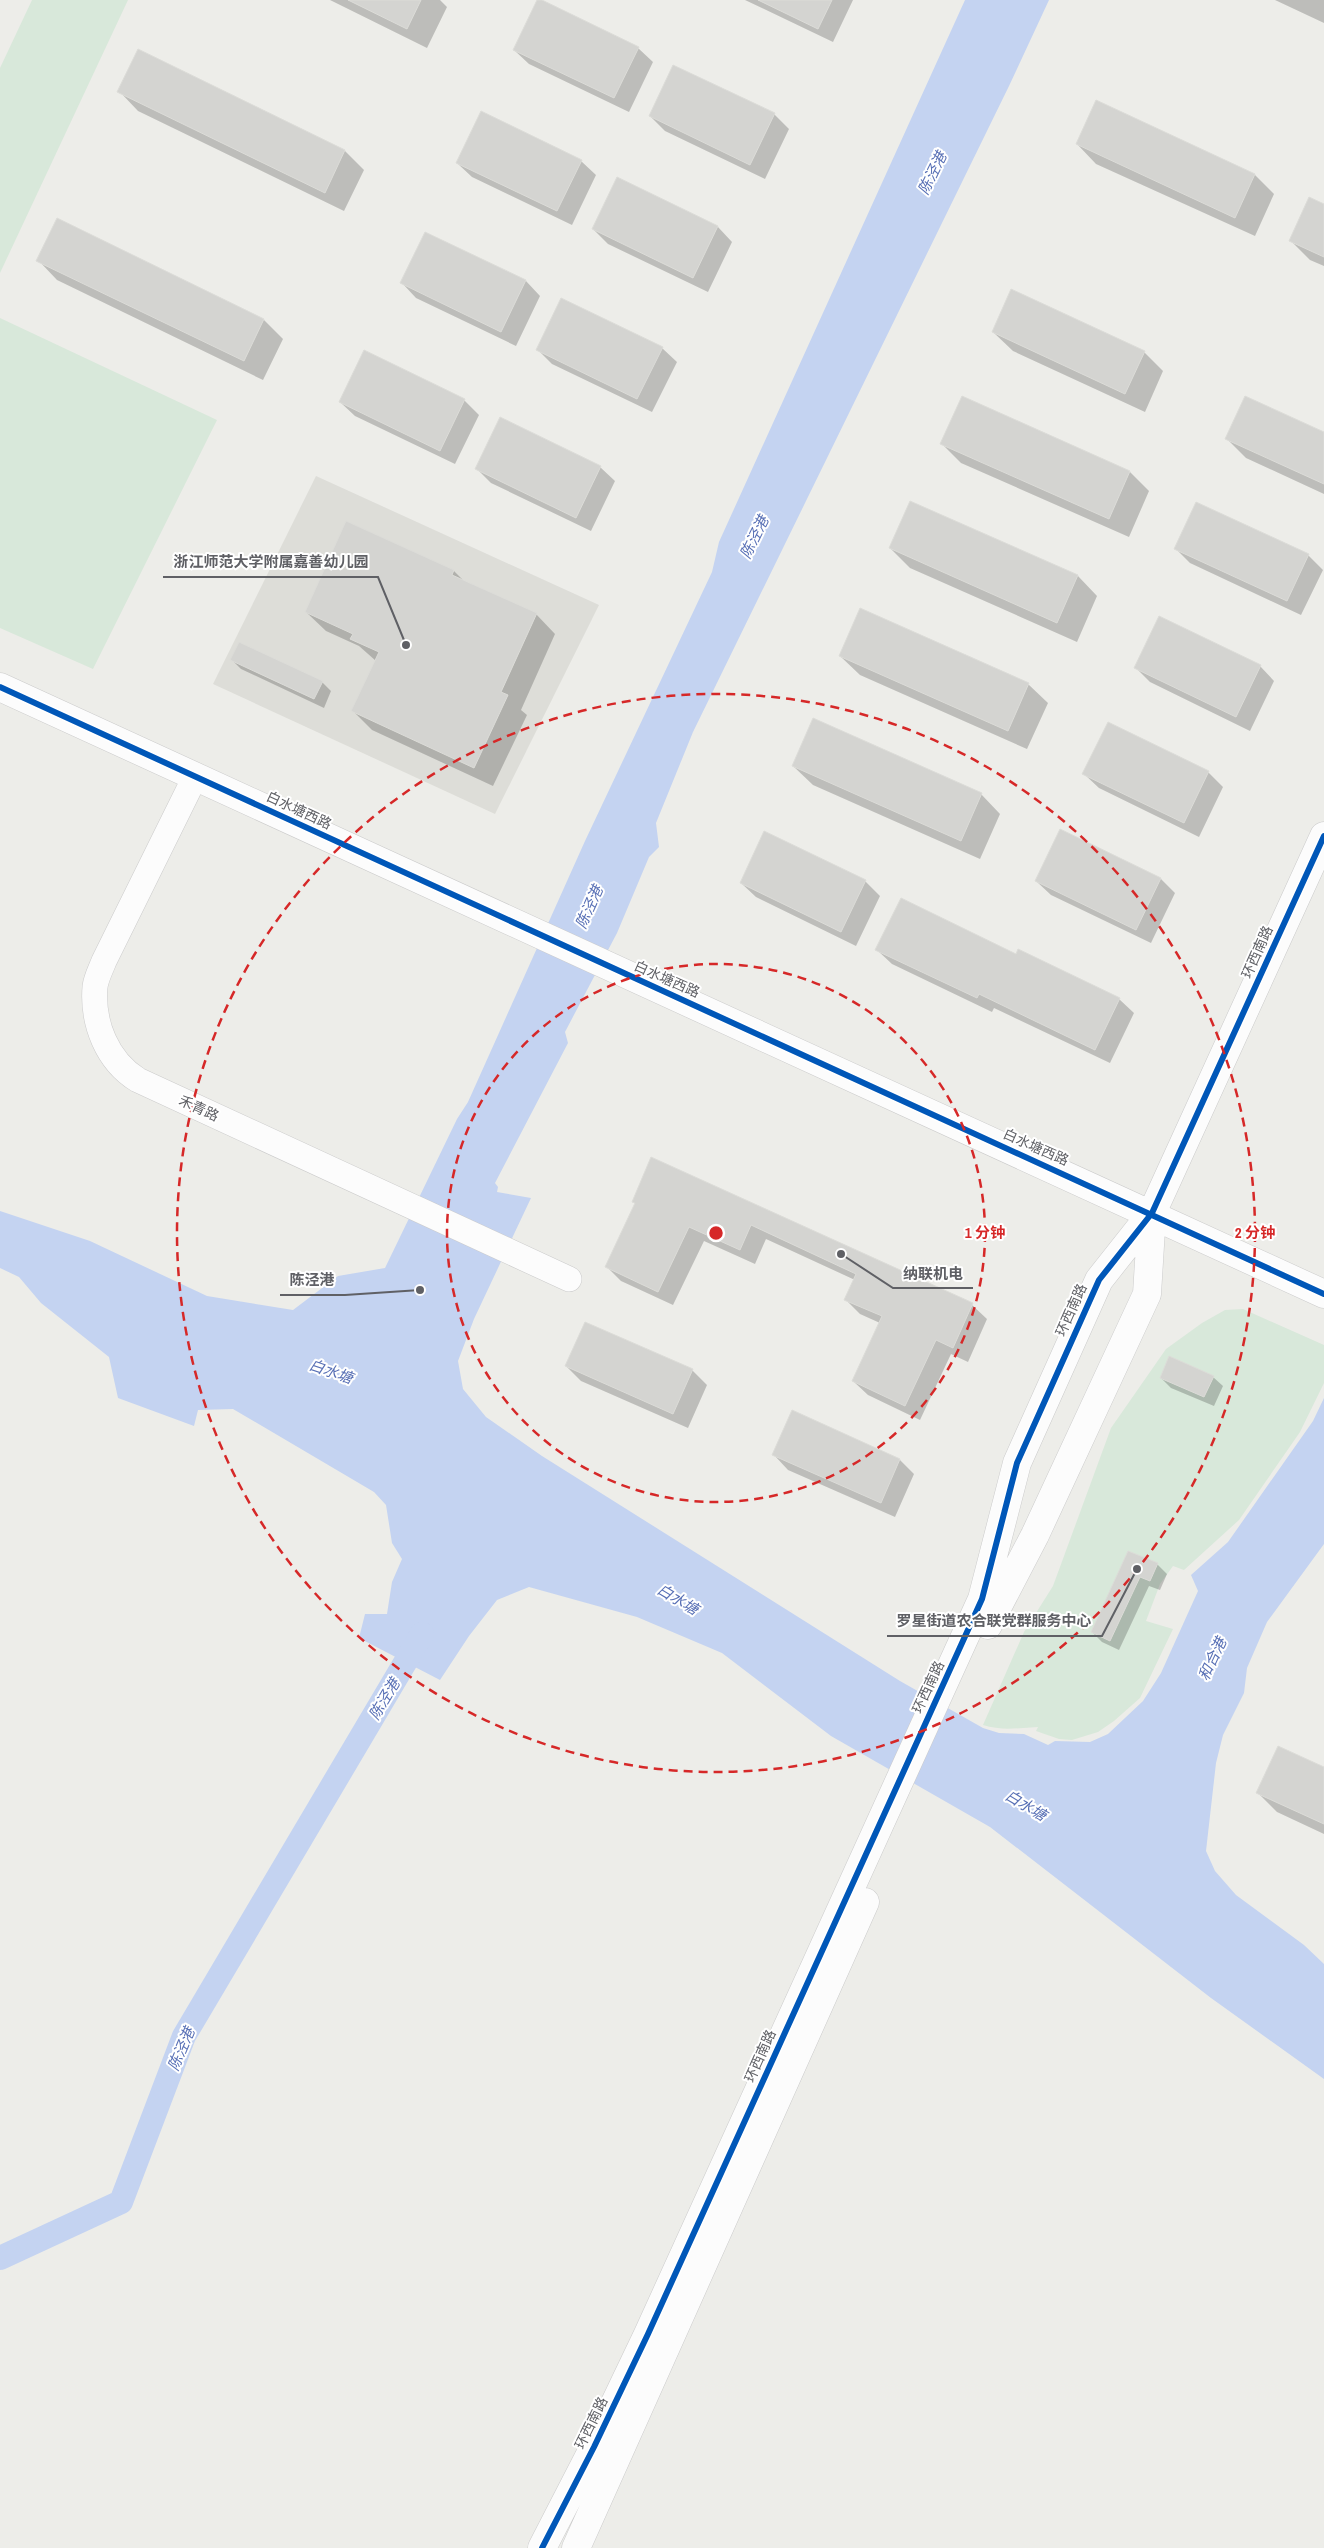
<svg xmlns="http://www.w3.org/2000/svg" width="1324" height="2548" font-family="'Archivo Narrow','Noto Sans SC',sans-serif">
<style>
.education{fill:#ddddd8}
.green{fill:#d8e8da}
.water{fill:#c4d3f1}
.shadow{fill:#0003}
.lines{fill:none;stroke-linecap:round;stroke-linejoin:round}
.canal{stroke:#c4d3f1;stroke-width:24}
.building{fill:#d4d4d1;stroke:#dcdcd8}
.minor-casing{stroke:#cbcbcb;stroke-width:26}
.tertiary-casing{stroke:#cbcbcb;stroke-width:29}
.minor{stroke:#fcfcfc;stroke-width:25}
.tertiary{stroke:#fcfcfc;stroke-width:28}
.cycleway-casing{stroke:#fff;stroke-width:9}
.cycleway{stroke:#0057b8;stroke-width:6}
.ring{fill:none;stroke:#d62828;stroke-width:2.5;stroke-dasharray:9 6}
.labels{text-anchor:middle;dominant-baseline:central;stroke-width:4;stroke-linejoin:round;paint-order:stroke}
.street-label{font-size:14px;fill:#5f6065;stroke:#fff}
.water-label{font-size:15px;font-style:italic;fill:#576fb5;stroke:#fff}
.centre{fill:#d62828;stroke:#fff;stroke-width:2.5}
.ring-label{font-size:15px;text-anchor:middle;font-weight:bold;fill:#d62828;stroke:#fff;stroke-width:4;stroke-linejoin:round;paint-order:stroke}
.leader{fill:none;stroke:#5f6065;stroke-width:2}
.callout-dot{fill:#5f6065;stroke:#fff;stroke-width:2}
.callout-label{font-size:15px;text-anchor:middle;font-weight:bold;fill:#5f6065;stroke:#fff;stroke-width:4;stroke-linejoin:round;paint-order:stroke}
</style>
<rect width="100%" height="100%" fill="#edede9"/>
<path class="education" d="M 316,476 L 599,605 L 495,814 L 213,684 Z"/>
<path class="green" d="M 32,0 L 128,0 L 0,273 L 0,68 Z
M 0,318 L 217,420 L 93,669 L 0,628 Z
M 1243,1309 L 1324,1345 L 1324,1383 L 1300,1432 L 1239,1520 L 1184,1570 L 1173,1566 L 1160,1584 L 1146,1621 L 1173,1629 L 1140,1698 L 1114,1721 L 1098,1732 L 1072,1740 L 1059,1739 L 1036,1731 L 1038,1727 C 1020,1728 1001,1731 983,1725 L 1024,1632 L 1053,1586 L 1111,1428 L 1166,1349 L 1202,1323 L 1225,1310 Z"/>
<path class="water" d="M 965,0 L 1049,0 L 1009,86 L 693,732 L 656,823 L 659,847 L 649,857 L 617,933 L 565,1032 L 568,1043 L 495,1183 L 498,1187 L 497,1192 L 531,1198 L 474,1319 L 458,1361 L 463,1389 L 486,1417 L 542,1456 L 900,1681 L 983,1728 L 999,1733 L 1024,1734 L 1048,1745 L 1055,1741 L 1090,1742 L 1108,1734 L 1143,1701 L 1161,1673 L 1198,1591 L 1191,1575 L 1228,1542 L 1313,1421 L 1324,1398 L 1324,1544 L 1267,1622 L 1247,1668 L 1244,1693 L 1223,1735 L 1216,1763 L 1206,1851 L 1215,1871 L 1236,1895 L 1304,1945 L 1324,1964 L 1324,2079 L 1211,1998 L 990,1827 L 831,1736 L 722,1653 L 637,1617 L 529,1587 L 497,1600 L 469,1636 L 440,1680 L 359,1638 L 365,1614 L 387,1614 L 392,1582 L 402,1559 L 392,1543 L 386,1505 L 374,1492 L 233,1409 L 198,1410 L 194,1426 L 118,1398 L 109,1357 L 41,1303 L 19,1277 L 0,1268 L 0,1211 L 90,1241 L 207,1296 L 293,1310 L 338,1276 L 385,1268 L 457,1119 L 468,1102 L 585,841 L 712,572 L 719,542 Z"/>
<path class="shadow" d="M 330,0 L 440,0 L 447,7 L 427,48 Z
M 538,0 L 638,48 L 653,62 L 629,112 L 529,64 L 514,50 Z
M 745,0 L 853,0 L 833,42 Z
M 1275,0 L 1324,0 L 1324,23 Z
M 674,66 L 774,114 L 789,129 L 765,179 L 665,131 L 650,116 Z
M 119,91 L 345,151 L 364,170 L 344,211 L 138,111 Z
M 1096,102 L 1255,175 L 1274,194 L 1255,236 L 1096,164 L 1077,144 Z
M 581,161 L 596,175 L 572,225 L 472,177 L 457,163 Z
M 617,179 L 718,227 L 732,242 L 708,292 L 608,244 L 593,229 Z
M 1324,205 L 1324,266 L 1310,260 L 1291,241 Z
M 58,219 L 264,320 L 283,339 L 263,380 L 57,280 L 38,260 Z
M 426,233 L 526,281 L 540,296 L 516,346 L 416,298 L 402,283 Z
M 993,332 L 1144,352 L 1163,371 L 1145,412 L 1013,351 Z
M 662,348 L 677,362 L 652,412 L 552,364 L 538,350 Z
M 464,400 L 479,415 L 455,464 L 355,416 L 340,402 Z
M 1324,434 L 1324,494 L 1246,458 L 1226,438 Z
M 942,444 L 1130,472 L 1149,491 L 1129,537 L 961,463 Z
M 600,467 L 615,481 L 591,531 L 491,483 L 476,468 Z
M 910,502 L 1078,576 L 1097,596 L 1077,642 L 910,568 L 890,548 Z
M 347,522 L 454,571 L 465,582 L 536,614 L 555,634 L 521,710 L 527,715 L 493,786 L 372,730 L 353,711 L 376,661 L 359,646 L 326,631 L 306,612 Z
M 1175,548 L 1308,555 L 1323,570 L 1301,615 L 1190,563 Z
M 840,656 L 1028,684 L 1048,703 L 1027,749 L 860,675 Z
M 232,660 L 322,682 L 331,691 L 324,708 L 241,669 Z
M 1260,666 L 1274,681 L 1250,731 L 1150,682 L 1136,668 Z
M 793,766 L 981,794 L 1000,814 L 980,859 L 813,785 Z
M 1208,772 L 1223,787 L 1199,837 L 1099,788 L 1084,774 Z
M 1061,831 L 1161,879 L 1175,893 L 1151,943 L 1051,895 L 1036,881 Z
M 865,881 L 880,896 L 856,946 L 756,897 L 741,883 Z
M 877,950 L 1017,955 L 1119,999 L 1134,1013 L 1110,1063 L 994,1008 L 992,1012 L 892,964 Z
M 652,1159 L 972,1305 L 987,1319 L 968,1362 L 951,1354 L 920,1420 L 868,1395 L 853,1381 L 880,1323 L 860,1314 L 846,1300 L 855,1280 L 766,1239 L 755,1264 L 704,1241 L 673,1305 L 621,1281 L 606,1266 L 636,1204 L 633,1202 Z
M 585,1323 L 692,1370 L 707,1385 L 688,1428 L 581,1381 L 566,1366 Z
M 1213,1377 L 1223,1386 L 1214,1406 L 1171,1388 L 1161,1378 Z
M 774,1455 L 900,1460 L 914,1474 L 895,1517 L 788,1470 Z
M 1128,1553 L 1157,1564 L 1167,1574 L 1160,1590 L 1149,1586 L 1119,1650 L 1102,1642 L 1092,1632 Z
M 1324,1768 L 1324,1834 L 1277,1812 L 1258,1793 Z"/>
<g class="lines">
<path class="canal" d="M 0,2258 L 121,2202 L 184,2036 L 422,1634"/>
</g>
<path class="building" d="M 348,0 L 421,0 L 407,29 Z
M 537,0 L 542,0 L 639,47 L 614,98 L 513,50 Z
M 758,0 L 832,0 L 818,29 Z
M 138,49 L 345,150 L 325,193 L 117,92 Z
M 673,65 L 775,113 L 750,165 L 649,116 Z
M 1096,100 L 1255,174 L 1235,218 L 1076,144 Z
M 481,111 L 582,160 L 557,211 L 456,163 Z
M 617,177 L 718,226 L 693,278 L 592,229 Z
M 1309,197 L 1324,204 L 1324,257 L 1289,241 Z
M 57,218 L 264,319 L 244,361 L 36,261 Z
M 425,232 L 526,280 L 501,332 L 400,283 Z
M 1011,289 L 1145,351 L 1125,394 L 992,332 Z
M 561,298 L 663,347 L 637,399 L 536,350 Z
M 364,350 L 465,399 L 440,451 L 339,402 Z
M 962,396 L 1130,471 L 1109,519 L 940,444 Z
M 1245,396 L 1324,432 L 1324,484 L 1225,439 Z
M 500,417 L 601,466 L 576,518 L 475,469 Z
M 910,501 L 1078,575 L 1057,623 L 889,548 Z
M 1196,502 L 1309,554 L 1287,601 L 1174,549 Z
M 346,521 L 454,570 L 452,575 L 537,613 L 501,692 L 508,695 L 474,768 L 351,711 L 379,652 L 350,639 L 353,634 L 305,612 Z
M 860,608 L 1029,683 L 1008,731 L 839,656 Z
M 1159,616 L 1261,665 L 1236,717 L 1134,668 Z
M 239,642 L 323,681 L 314,699 L 230,660 Z
M 813,718 L 982,793 L 961,841 L 792,766 Z
M 1108,722 L 1209,771 L 1184,823 L 1082,774 Z
M 1060,829 L 1161,878 L 1136,930 L 1035,881 Z
M 764,831 L 866,880 L 841,932 L 740,883 Z
M 901,898 L 1016,954 L 1018,949 L 1120,998 L 1095,1050 L 979,994 L 977,998 L 875,950 Z
M 651,1157 L 973,1303 L 953,1348 L 936,1340 L 905,1406 L 852,1381 L 882,1316 L 844,1300 L 856,1274 L 751,1225 L 740,1250 L 689,1227 L 658,1292 L 605,1267 L 635,1203 L 632,1202 Z
M 585,1322 L 693,1369 L 673,1414 L 565,1366 Z
M 1169,1356 L 1214,1376 L 1204,1397 L 1160,1378 Z
M 792,1410 L 900,1459 L 881,1503 L 772,1455 Z
M 1128,1551 L 1158,1563 L 1150,1581 L 1140,1577 L 1110,1641 L 1091,1632 Z
M 1278,1746 L 1324,1767 L 1324,1824 L 1256,1793 Z"/>
<g class="lines">
<defs>
<path id="minor" d="M 195,777 L 104,961 C 101,969 96,978 95,987 C 92,1023 107,1061 138,1080 L 569,1279"/>
<path id="tertiary" d="M 0,687 L 1324,1294
M 988,1625 L 1035,1535 L 1147,1294 L 1152,1213
M 542,2548 L 594,2447 L 648,2334 L 982,1599 L 1017,1463 L 1099,1280 L 1152,1213 L 1324,836
M 576,2548 L 865,1902"/>
</defs>
<use href="#minor" class="minor-casing"/>
<use href="#tertiary" class="tertiary-casing"/>
<use href="#minor" class="minor"/>
<use href="#tertiary" class="tertiary"/>
<defs>
<path id="cycleway" d="M 0,687 L 1324,1294
M 542,2548 L 594,2447 L 648,2334 L 982,1599 L 1017,1463 L 1099,1280 L 1152,1213 L 1324,836"/>
</defs>
<use href="#cycleway" class="cycleway-casing"/>
<use href="#cycleway" class="cycleway"/>
</g>
<g class="ring">
<circle cx="716" cy="1233" r="269"/>
<circle cx="716" cy="1233" r="539"/>
</g>
<g class="labels">
<g class="street-label">
<text transform="translate(299 810) rotate(25)">白水塘西路</text>
<text transform="translate(1257 952) rotate(-66)">环西南路</text>
<text transform="translate(667 979) rotate(24)">白水塘西路</text>
<text transform="translate(199 1108) rotate(25)">禾青路</text>
<text transform="translate(1036 1147) rotate(24)">白水塘西路</text>
<text transform="translate(1071 1310) rotate(-66)">环西南路</text>
<text transform="translate(928 1687) rotate(-65)">环西南路</text>
<text transform="translate(760 2056) rotate(-66)">环西南路</text>
<text transform="translate(591 2423) rotate(-64)">环西南路</text>
</g>
<g class="water-label">
<text transform="translate(932 173) rotate(-64)">陈泾港</text>
<text transform="translate(754 537) rotate(-64)">陈泾港</text>
<text transform="translate(589 907) rotate(-66)">陈泾港</text>
<text transform="translate(331 1371) rotate(19)">白水塘</text>
<text transform="translate(678 1599) rotate(31)">白水塘</text>
<text transform="translate(1212 1659) rotate(-65)">和合港</text>
<text transform="translate(384 1699) rotate(-59)">陈泾港</text>
<text transform="translate(1026 1805) rotate(31)">白水塘</text>
<text transform="translate(181 2049) rotate(-67)">陈泾港</text>
</g>
</g>
<circle cx="716" cy="1233" r="8" class="centre"/>
<g class="ring-label">
<text x="985" y="1238">1 分钟</text>
<text x="1255" y="1238">2 分钟</text>
</g>
<path class="leader" d="M406 645L378 577H163M841 1254L893 1288H973M420 1290L345 1295H280M1137 1569L1102 1636H887"/>
<g class="callout-dot">
<circle cx="406" cy="645" r="5"/>
<circle cx="841" cy="1254" r="5"/>
<circle cx="420" cy="1290" r="5"/>
<circle cx="1137" cy="1569" r="5"/>
</g>
<g class="callout-label">
<text x="271" y="567">浙江师范大学附属嘉善幼儿园</text>
<text x="933" y="1279">纳联机电</text>
<text x="312" y="1285">陈泾港</text>
<text x="994" y="1626">罗星街道农合联党群服务中心</text>
</g>
</svg>
